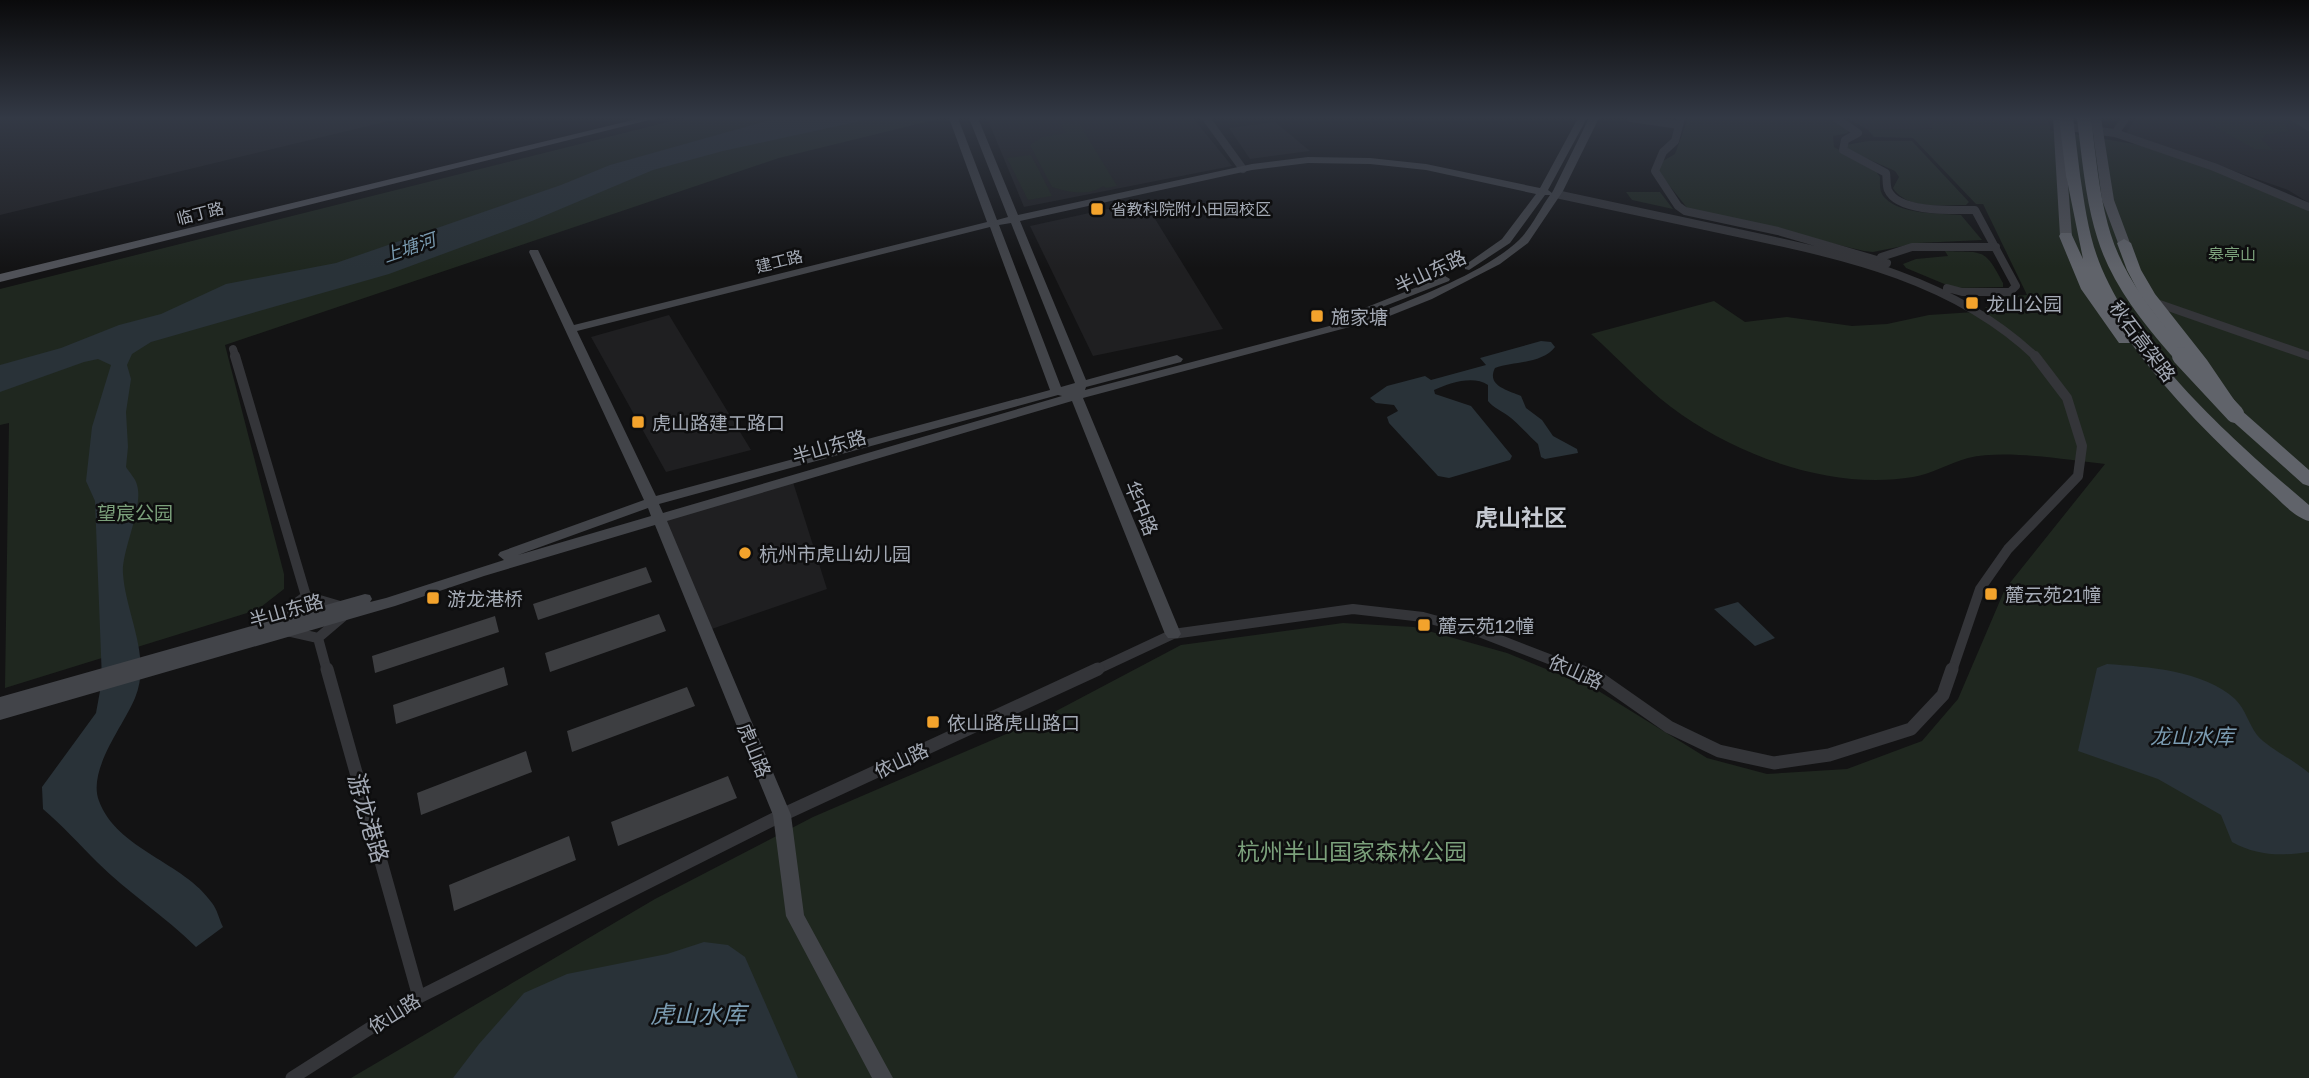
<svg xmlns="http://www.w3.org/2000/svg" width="2309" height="1078" font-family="'Golos Text','Noto Sans SC',sans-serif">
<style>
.built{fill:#1f1f21}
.green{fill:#1f271f}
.water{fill:#293238}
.building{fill:#3d3e41}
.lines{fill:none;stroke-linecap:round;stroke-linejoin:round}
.street-far2{stroke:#343539;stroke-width:8}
.street-far1{stroke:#343539;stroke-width:10}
.street{stroke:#343539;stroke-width:13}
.secondary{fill:#424449;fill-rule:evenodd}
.primary{fill:#505258;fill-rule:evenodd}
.highway{fill:#60636a;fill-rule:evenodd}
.highway-bridge-far1{stroke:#60636a;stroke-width:14}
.highway-bridge{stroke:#60636a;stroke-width:18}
.poi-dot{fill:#f3a32c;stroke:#0e0e0f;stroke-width:2.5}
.labels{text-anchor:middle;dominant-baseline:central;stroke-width:5;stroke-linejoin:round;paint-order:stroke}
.far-poi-label{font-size:16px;fill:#a4aab5;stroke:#0e0e0f;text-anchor:start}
.far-street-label{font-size:16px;fill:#a4aab5;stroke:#0e0e0f}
.far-park-label{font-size:16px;fill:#7ba07b;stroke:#0e0e0f}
.far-water-label{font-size:18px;font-style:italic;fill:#7a9bb1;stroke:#0e0e0f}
.street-label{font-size:19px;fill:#a4aab5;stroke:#0e0e0f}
.poi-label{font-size:19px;fill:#a4aab5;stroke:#0e0e0f;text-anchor:start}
.park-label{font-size:19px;fill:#7ba07b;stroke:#0e0e0f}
.water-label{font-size:21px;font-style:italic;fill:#7a9bb1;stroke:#0e0e0f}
.quarter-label{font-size:23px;font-weight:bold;fill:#c5c9d1;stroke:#0e0e0f}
.near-street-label{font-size:23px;fill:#a4aab5;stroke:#0e0e0f}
.near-park-label{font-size:23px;fill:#7ba07b;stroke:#0e0e0f}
.near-water-label{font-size:24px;font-style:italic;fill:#7a9bb1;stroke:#0e0e0f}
</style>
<rect width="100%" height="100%" fill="#131314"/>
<path class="built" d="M 0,118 L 401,118 L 0,215 Z
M 987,118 L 1193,118 L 1232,166 L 1024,207 Z
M 1847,118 L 2047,118 L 2050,126 L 1868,130 Z
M 2136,118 L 2309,118 L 2309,203 L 2288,190 L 2126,133 Z
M 1275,122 L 1310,151 L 1250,159 L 1229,128 Z
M 1144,201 L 1223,329 L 1093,356 L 1030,226 Z
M 669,315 L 751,450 L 666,472 L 591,337 Z
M 792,479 L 827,589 L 706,631 L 659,518 Z"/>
<path class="green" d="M 684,118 L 942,118 L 779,158 L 225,345 L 284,574 L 284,589 L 257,610 L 5,688 L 9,423 L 0,425 L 0,289 Z
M 1688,118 L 1830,118 L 1847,127 L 1848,133 L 1833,136 L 1834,147 L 1875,170 L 1880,177 C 1880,184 1879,192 1885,198 C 1901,215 1939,213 1961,215 L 1982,240 L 1918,243 L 1873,252 L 1864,251 L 1688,209 L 1657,170 L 1661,162 L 1675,154 Z
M 2219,118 L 2282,118 L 2289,132 L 2267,134 L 2261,139 L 2273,150 L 2254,149 L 2207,122 L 2217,121 Z
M 1077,120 L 1117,186 L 1106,188 L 1103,186 C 1088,197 1068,192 1052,187 L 1030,145 L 1042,137 L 1066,133 L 1061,125 Z
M 1970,121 L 2001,121 L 2004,124 L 2050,126 L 2050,130 L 2152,147 L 2222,171 L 2309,209 L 2309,1078 L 351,1078 L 655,899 L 813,817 L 1041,719 L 1181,645 L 1343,623 L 1414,627 L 1507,653 L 1597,690 L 1707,758 L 1767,774 L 1847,769 L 1922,741 L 1958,699 L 2005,589 L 2105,464 C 2066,460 2006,449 1968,458 C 1949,463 1932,474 1913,477 C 1835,490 1746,459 1682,415 C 1651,394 1620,360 1591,334 L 1714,301 L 1745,322 L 1787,317 L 1852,326 L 1887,324 L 1929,315 L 1989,311 L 1985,307 L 2003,307 L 1997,297 L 2027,295 L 1983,204 L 1976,204 L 1913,138 L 1874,137 L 1868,130 L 1932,129 L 1931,122 Z
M 1868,141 L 1912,141 L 1969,202 L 1966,205 C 1945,205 1906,210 1893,188 L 1899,177 L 1895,171 L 1848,150 L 1846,145 Z
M 1031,155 L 1052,196 L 1028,200 L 1007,158 Z
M 1626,192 L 1660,192 L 1673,209 L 1632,200 Z
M 1945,251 C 1984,253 1984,247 2003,283 L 2003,287 L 1954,288 L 1906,268 L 1903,264 L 1916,259 L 1948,256 Z"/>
<path class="water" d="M 777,118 L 874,118 L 723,151 L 653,170 L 532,221 L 389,274 L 151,342 L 132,354 L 127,365 L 131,379 L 126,412 L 128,447 L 126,467 C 129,472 136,479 137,485 C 144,507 121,551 123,574 C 126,615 152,657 135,698 C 124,725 87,770 99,801 C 117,850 184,862 212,903 C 217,909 219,919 223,927 L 196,947 C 165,916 128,893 97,862 C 79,844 63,826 43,809 L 42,787 L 96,713 L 102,680 L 95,501 L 86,481 L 92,427 L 111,365 L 98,359 L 84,362 L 0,392 L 0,365 L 61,348 L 119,325 L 161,314 L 226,284 L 336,263 L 561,185 L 610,165 Z
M 1541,341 L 1551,342 L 1555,347 C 1542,364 1514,361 1495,368 C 1486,386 1508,390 1521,396 L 1526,408 L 1542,420 L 1553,436 L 1577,449 L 1578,453 L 1545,459 L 1541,457 L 1538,444 C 1528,435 1517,422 1507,415 C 1500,410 1494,408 1488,401 L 1488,385 C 1473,375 1450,383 1434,390 L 1435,394 L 1471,406 L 1512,456 L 1510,460 L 1449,478 L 1438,476 L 1389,423 L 1387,417 L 1398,411 L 1394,405 L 1376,403 L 1370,398 L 1387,386 L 1425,376 L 1431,380 L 1486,365 L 1480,358 Z
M 1738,602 L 1775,638 L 1755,646 L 1714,609 Z
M 2107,664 C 2148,667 2203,670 2235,699 C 2246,710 2248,723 2257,735 C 2268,748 2294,760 2309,773 L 2309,852 C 2280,856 2258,856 2232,842 L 2221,815 L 2158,779 L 2078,751 L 2097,668 Z
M 704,942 L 728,945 L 745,957 L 798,1078 L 453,1078 L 479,1044 L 524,993 L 567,974 L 667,954 Z"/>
<path class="building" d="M 646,567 L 652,582 L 538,620 L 533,604 Z
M 659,614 L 666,631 L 550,672 L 545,653 Z
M 495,616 L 499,632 L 375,673 L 372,656 Z
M 504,667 L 508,685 L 396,724 L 393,705 Z
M 687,687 L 695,706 L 572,752 L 567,731 Z
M 526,751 L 532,772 L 421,815 L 417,793 Z
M 728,776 L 737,798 L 618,846 L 611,822 Z
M 569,836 L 576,860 L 454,911 L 449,885 Z"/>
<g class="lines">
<path class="street-far2" d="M 1206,118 L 1243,169
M 1631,118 L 1679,125
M 1681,118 L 1675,141 L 1663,152 L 1655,171 L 1678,206 L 1685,211 L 1778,231 L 1887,263
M 1836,118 L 1858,133 L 1845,140 L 1843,150 L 1886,173 C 1887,178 1886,185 1888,190 C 1898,213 1954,210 1975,210 L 2016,286 L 2010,292 L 1962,292 L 1947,288
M 2295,118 L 2309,127
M 2060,126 L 2115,133 L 2214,167 L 2309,207
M 2115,133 L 2126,118
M 1556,194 C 1617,207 1677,220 1738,233 C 1846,256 1955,279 2037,358
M 1880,263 L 1881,257 L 1912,247 L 1996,247
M 2151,301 L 2309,356
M 233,349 L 236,358"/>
<path class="street-far1" d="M 235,356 L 306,596
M 306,596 L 340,606
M 264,627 L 306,596
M 287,631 L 318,638
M 318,638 L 327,671
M 318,638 L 345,615
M 1094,671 L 1173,634 L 1353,609 L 1423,617 L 1482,633 L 1580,671
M 1952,671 L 1980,589 L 2008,549 L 2078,476 L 2082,446 L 2067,398 L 2035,356"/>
<path class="street" d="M 327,669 L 419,997
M 1575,669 L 1599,678 L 1669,727 L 1719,751 L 1774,763 L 1829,755 L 1911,729 L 1943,695 L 1952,669
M 292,1078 L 419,997 L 782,815 L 1098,669"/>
<path class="secondary" d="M 949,118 L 958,118 L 997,220 L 1008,217 L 969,118 L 978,118 L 1018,215 L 1252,164 L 1308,157 L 1370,158 L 1426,164 L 1540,188 L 1578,118 L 1587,118 L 1548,190 L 1552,193 L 1589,118 L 1599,118 L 1563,191 L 1528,243 L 1500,264 L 1432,299 L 1387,317 L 1083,398 L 1181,634 L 1178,638 L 1168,638 L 1165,634 L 1072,401 L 667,521 L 791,815 L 804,915 L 893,1078 L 872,1078 L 786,916 L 773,815 L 655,525 L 484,576 L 395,606 L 0,720 L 0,697 L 365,594 L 370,595 L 372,599 L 370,602 L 386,598 L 504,560 L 498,555 L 500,552 L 644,500 L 529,252 L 530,250 L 538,250 L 539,252 L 574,325 L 987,222 ZM 1308,163 L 1370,164 L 1426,170 L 1536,194 L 1502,239 L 1465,265 L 1465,269 L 1469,270 L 1510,243 L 1545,195 L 1550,195 C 1540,209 1531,228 1519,240 C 1485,272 1422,295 1379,313 L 1085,390 L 1086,387 L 1181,362 L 1183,359 L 1177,355 L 1086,380 L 1020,221 L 1252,170 ZM 1011,223 L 1075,383 L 1061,387 L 999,225 ZM 990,227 L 1050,390 L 656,496 L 577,331 ZM 1058,395 L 1062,396 L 663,513 L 659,504 ZM 648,508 L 651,516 L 518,555 Z
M 1445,276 L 1450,279 L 1449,281 L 1367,313 L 1363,314 L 1357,311 Z"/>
<path class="primary" d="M 641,118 L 657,118 L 0,282 L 0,274 Z
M 2053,118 L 2063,118 L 2072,236 L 2066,240 L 2060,236 Z
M 2091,118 L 2101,118 L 2114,200 L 2130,243 L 2128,246 L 2120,246 L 2118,243 L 2102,200 Z"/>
<path class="highway" d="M 2073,171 L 2080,175 C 2085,207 2089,239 2102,269 C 2140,358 2236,443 2309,505 L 2309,521 C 2293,517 2279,499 2267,489 C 2218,444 2170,397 2131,343 L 2119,343 L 2081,289 L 2059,236 L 2061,233 L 2071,233 L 2083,259 L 2066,175 Z
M 2124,239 L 2131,243 L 2141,270 L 2155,294 L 2207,360 L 2241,410 L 2309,470 L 2309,486 L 2303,484 L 2229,418 L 2194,366 L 2140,295 L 2127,270 L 2117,243 Z"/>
<path class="highway-bridge-far1" d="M 2066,118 L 2073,175
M 2084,118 C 2089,157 2092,198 2104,236 C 2118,282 2151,322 2183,358"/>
<path class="highway-bridge" d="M 2181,356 L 2235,414"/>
</g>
<linearGradient id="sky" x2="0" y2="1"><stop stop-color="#0a0a0b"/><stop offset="0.44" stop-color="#333945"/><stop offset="1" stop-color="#333945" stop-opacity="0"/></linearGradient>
<rect width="2309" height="268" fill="url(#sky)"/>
<g class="poi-dot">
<rect x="1090" y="202" width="14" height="14" rx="3.5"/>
<rect x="1965" y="296" width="14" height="14" rx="3.5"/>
<rect x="1310" y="309" width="14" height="14" rx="3.5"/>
<rect x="631" y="415" width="14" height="14" rx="3.5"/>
<circle cx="745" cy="553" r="7"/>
<rect x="1984" y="587" width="14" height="14" rx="3.5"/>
<rect x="426" y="591" width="14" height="14" rx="3.5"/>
<rect x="1417" y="618" width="14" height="14" rx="3.5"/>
<rect x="926" y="715" width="14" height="14" rx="3.5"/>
</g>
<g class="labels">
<g class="far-poi-label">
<text x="1111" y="209">省教科院附小田园校区</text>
</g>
<g class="far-street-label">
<text transform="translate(200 213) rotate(-14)">临丁路</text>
<text transform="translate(779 261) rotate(-14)">建工路</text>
</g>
<g class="far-park-label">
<text x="2232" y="254">皋亭山</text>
</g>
<g class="far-water-label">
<text transform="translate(409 247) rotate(-19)">上塘河</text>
</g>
<g class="street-label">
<text transform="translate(1430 271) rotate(-25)">半山东路</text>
<text transform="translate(2143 341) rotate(53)">秋石高架路</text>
<text transform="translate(829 446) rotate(-16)">半山东路</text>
<text transform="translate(1142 508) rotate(68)">华中路</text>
<text transform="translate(286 610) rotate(-16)">半山东路</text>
<text transform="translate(1576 671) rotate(24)">依山路</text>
<text transform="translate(755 750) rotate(68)">虎山路</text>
<text transform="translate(901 760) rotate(-25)">依山路</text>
<text transform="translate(394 1013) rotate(-32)">依山路</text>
</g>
<g class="poi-label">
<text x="1986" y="303">龙山公园</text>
<text x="1331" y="316">施家塘</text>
<text x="652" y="422">虎山路建工路口</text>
<text x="759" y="553">杭州市虎山幼儿园</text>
<text x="2005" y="594">麓云苑21幢</text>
<text x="447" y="598">游龙港桥</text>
<text x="1438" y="625">麓云苑12幢</text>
<text x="947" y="722">依山路虎山路口</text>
</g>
<g class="park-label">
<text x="135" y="512">望宸公园</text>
</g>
<g class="water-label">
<text x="2192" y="736">龙山水库</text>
</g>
<g class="quarter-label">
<text x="1521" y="517">虎山社区</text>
</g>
<g class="near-street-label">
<text transform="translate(369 818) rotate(74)">游龙港路</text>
</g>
<g class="near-park-label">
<text x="1352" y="851">杭州半山国家森林公园</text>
</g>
<g class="near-water-label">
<text x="698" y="1013">虎山水库</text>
</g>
</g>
</svg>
